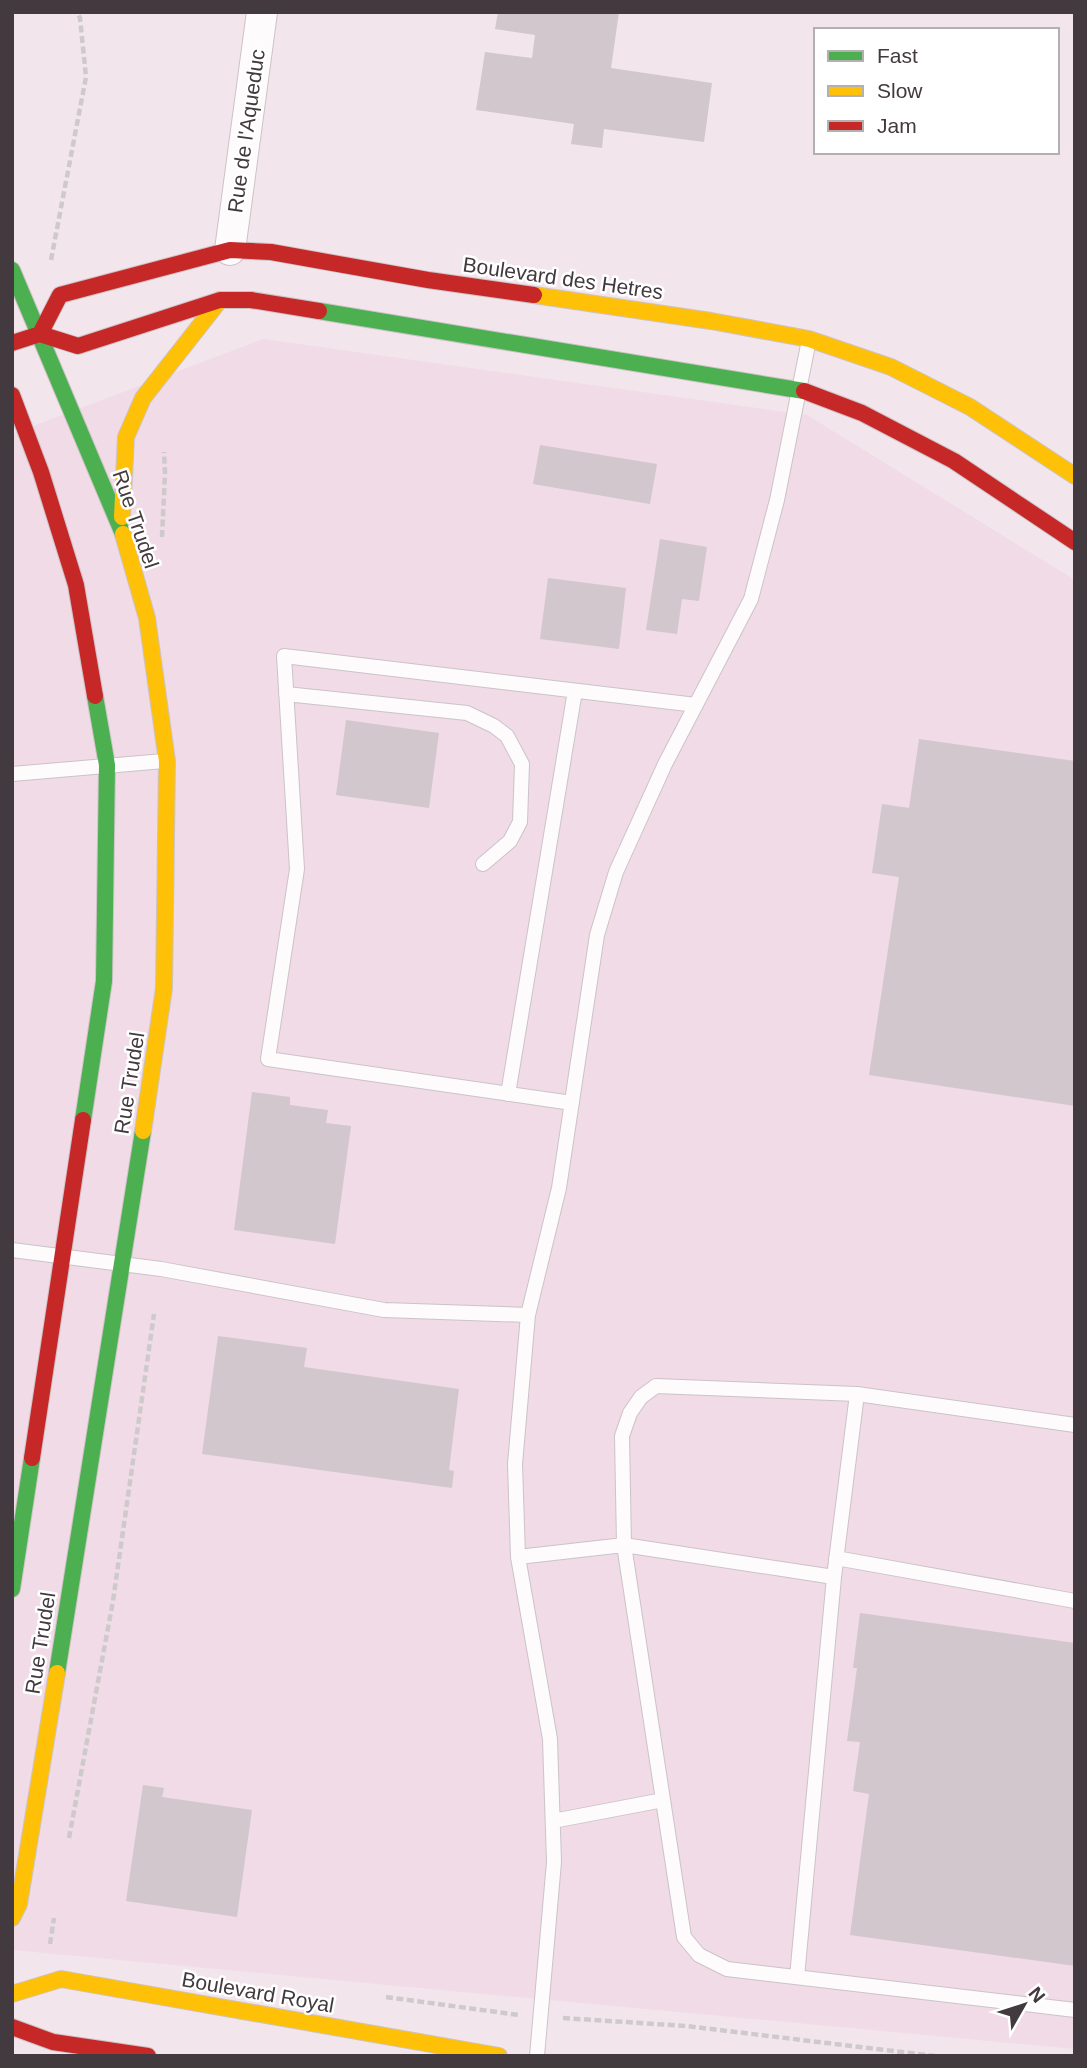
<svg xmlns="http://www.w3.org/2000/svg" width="1087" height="2068" font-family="Helvetica,sans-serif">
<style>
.built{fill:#f0dbe6}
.building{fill:#d1c7cc}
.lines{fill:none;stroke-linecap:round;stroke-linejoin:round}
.lane-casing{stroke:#ccc3c7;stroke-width:16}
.street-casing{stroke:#ccc3c7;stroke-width:32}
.fast-casing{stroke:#ccc3c7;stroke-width:18}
.slow-casing{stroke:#ccc3c7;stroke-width:18}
.jam-casing{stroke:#ccc3c7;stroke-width:18}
.path{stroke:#cecacc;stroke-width:4.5;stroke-dasharray:7 3.5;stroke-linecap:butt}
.lane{stroke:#fdfbfc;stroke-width:14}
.street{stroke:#fdfbfc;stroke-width:30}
.fast{stroke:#4caf50;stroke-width:16}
.slow{stroke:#ffc107;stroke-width:16}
.jam{stroke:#c62828;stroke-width:16}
.labels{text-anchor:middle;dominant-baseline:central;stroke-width:5;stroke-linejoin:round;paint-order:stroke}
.street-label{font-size:21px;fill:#423a3e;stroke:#fff}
</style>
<rect width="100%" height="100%" fill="#f2e6ec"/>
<path class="built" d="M 263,339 L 807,415 L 1075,580 L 1075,2049 L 12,1950 L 12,434 Z"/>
<path class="building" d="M 498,12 L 619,12 L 611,68 L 712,83 L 704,142 L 604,129 L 602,148 L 571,144 L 574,124 L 476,110 L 485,52 L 532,58 L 535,35 L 495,29 Z
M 540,445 L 657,464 L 650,504 L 533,484 Z
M 660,539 L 707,547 L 699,601 L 682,599 L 677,634 L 646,630 Z
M 548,578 L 626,588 L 619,649 L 540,639 Z
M 346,720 L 439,733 L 429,808 L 336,795 Z
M 919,739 L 1075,761 L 1075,1106 L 869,1075 L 899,877 L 872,873 L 882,804 L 909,808 Z
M 252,1092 L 290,1097 L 290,1105 L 328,1110 L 326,1123 L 351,1126 L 335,1244 L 234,1230 Z
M 218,1336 L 307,1348 L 304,1367 L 459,1389 L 449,1470 L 454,1471 L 452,1488 L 202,1454 Z
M 860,1613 L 1075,1643 L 1075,1966 L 850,1935 L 869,1794 L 853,1791 L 860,1742 L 847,1741 L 857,1668 L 853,1668 Z
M 143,1785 L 164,1788 L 162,1797 L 252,1810 L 237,1917 L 126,1901 Z"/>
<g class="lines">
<defs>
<path id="lane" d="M 286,694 L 467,713 L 494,726 L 507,736 L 522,764 L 520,822 L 510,841 L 483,864
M 12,774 L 164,761
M 508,1094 L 575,691
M 572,1103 L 268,1059 L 297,869 L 284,656 L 696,705
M 12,1250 L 161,1269 L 384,1310 L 528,1315
M 1075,1425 L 857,1394 L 656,1386 L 641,1397 L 630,1413 L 622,1436 L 624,1545 L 684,1937 L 699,1955 L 727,1969 L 1075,2010
M 518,1557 L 624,1545 L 834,1577
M 836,1558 L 1075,1601
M 553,1821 L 663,1800
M 797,1977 L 834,1577 L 857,1394
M 537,2056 L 554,1862 L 550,1739 L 518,1557 L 515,1464 L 528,1315 L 559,1188 L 597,935 L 616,872 L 665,764 L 751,599 L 777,500 L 809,340"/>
<path id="street" d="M 230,250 L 262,12"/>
<path id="fast" d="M 12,270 L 123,534
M 319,311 L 804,391
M 83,1120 L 104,981 L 107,765 L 95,696
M 12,1589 L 32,1458
M 57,1673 L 143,1131"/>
<path id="slow" d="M 534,295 L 711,321 L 809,339 L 891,367 L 970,407 L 1075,476
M 122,517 L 126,437 L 143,398 L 220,300
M 123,534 L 147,618 L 167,761 L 164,988 L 143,1131
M 12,1918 L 19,1904 L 57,1673
M 12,1994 L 61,1979 L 499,2056"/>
<path id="jam" d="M 40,334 L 60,295 L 230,250 L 271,252 L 428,280 L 534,295
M 12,343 L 40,334 L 78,346 L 220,300 L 251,300 L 319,311
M 804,391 L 862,413 L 954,461 L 1075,542
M 12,395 L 41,472 L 76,585 L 95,696
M 32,1458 L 83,1120
M 12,2027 L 53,2042 L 148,2056"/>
</defs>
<use href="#lane" class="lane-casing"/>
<use href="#street" class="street-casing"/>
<use href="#fast" class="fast-casing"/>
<use href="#slow" class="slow-casing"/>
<use href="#jam" class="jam-casing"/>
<path class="path" d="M 51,260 L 86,77 L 80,18 L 77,12
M 162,537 L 165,473 L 164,452
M 69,1838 L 113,1601 L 154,1314
M 50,1944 L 54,1918
M 386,1997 L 519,2015
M 563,2018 L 686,2026 L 935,2056"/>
<use href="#lane" class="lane"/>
<use href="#street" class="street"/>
<use href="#fast" class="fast"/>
<use href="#slow" class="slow"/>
<use href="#jam" class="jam"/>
</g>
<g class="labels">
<g class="street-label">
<text transform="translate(246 131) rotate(-82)">Rue de l'Aqueduc</text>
<text transform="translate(563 278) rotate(8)">Boulevard des Hetres</text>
<text transform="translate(136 519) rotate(71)">Rue Trudel</text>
<text transform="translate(129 1083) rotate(-81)">Rue Trudel</text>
<text transform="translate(40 1643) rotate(-81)">Rue Trudel</text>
<text transform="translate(258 1992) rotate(10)">Boulevard Royal</text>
</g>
</g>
<rect width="1087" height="2068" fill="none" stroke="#423a3e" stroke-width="28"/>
<rect x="814" y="28" width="245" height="126" fill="#ffffff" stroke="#b3b0b2" stroke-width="2"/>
<rect x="828" y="51" width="35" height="10" fill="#4caf50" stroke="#b3b0b2" stroke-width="2"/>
<text x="877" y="63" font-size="21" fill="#423a3e">Fast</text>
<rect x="828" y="86" width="35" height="10" fill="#ffc107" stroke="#b3b0b2" stroke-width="2"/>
<text x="877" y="98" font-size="21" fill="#423a3e">Slow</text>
<rect x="828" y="121" width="35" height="10" fill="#c62828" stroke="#b3b0b2" stroke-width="2"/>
<text x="877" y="133" font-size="21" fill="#423a3e">Jam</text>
<g transform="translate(1024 2005) rotate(51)" stroke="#ffffff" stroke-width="5" paint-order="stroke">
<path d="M0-5L12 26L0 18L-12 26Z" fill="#423a3e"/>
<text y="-10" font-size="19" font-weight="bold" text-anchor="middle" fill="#423a3e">N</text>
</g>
</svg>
